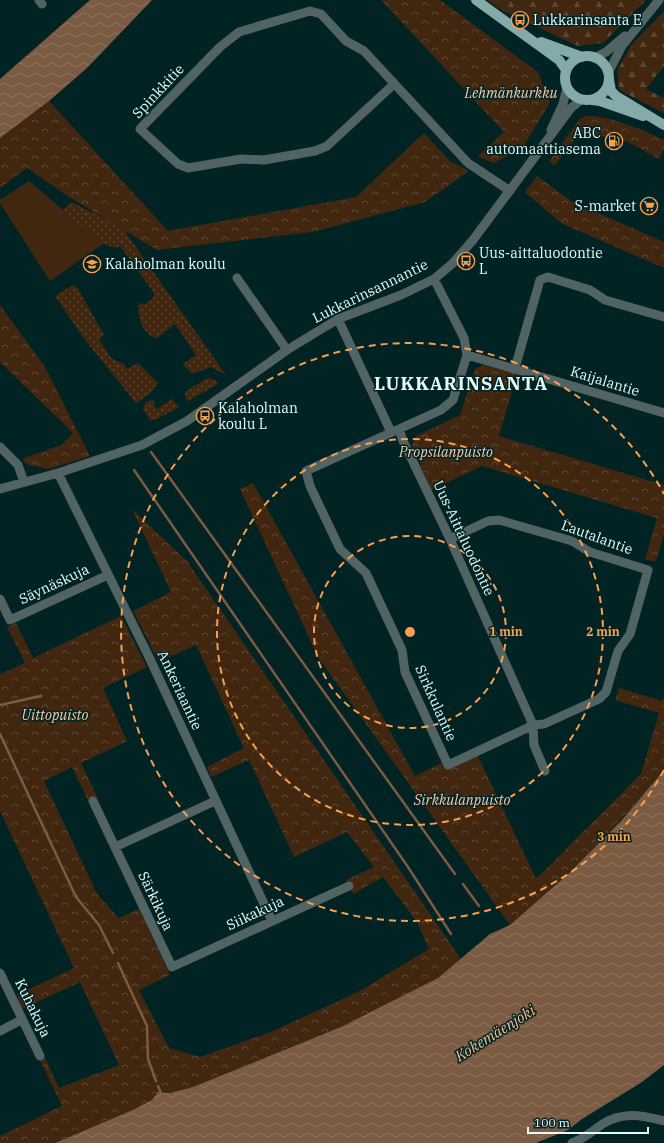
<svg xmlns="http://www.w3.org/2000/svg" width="664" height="1143" font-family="'IBM Plex Serif',serif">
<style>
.grass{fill:url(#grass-dots)}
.forest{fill:url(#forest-firs)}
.park{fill:url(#park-crowns)}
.garden{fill:#422710}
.water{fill:url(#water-waves)}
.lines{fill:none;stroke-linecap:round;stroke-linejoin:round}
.stream{stroke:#7b5b42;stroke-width:2.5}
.minor{stroke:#526364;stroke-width:9}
.major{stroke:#85aaaa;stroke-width:10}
.ring{fill:none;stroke:#fa9f4e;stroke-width:2;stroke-dasharray:7 5}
.labels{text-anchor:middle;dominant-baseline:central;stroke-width:3;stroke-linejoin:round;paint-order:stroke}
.poi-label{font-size:14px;fill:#e3fafa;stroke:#022324;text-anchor:start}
.street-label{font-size:14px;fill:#e3fafa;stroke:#022324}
.park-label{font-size:14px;font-style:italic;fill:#f7caa7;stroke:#022324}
.water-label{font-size:15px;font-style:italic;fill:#f2bb8f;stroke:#022324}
.district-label{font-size:18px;font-weight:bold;letter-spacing:1px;fill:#e3fafa;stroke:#022324}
.centre{fill:#fa9f4e;stroke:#022324;stroke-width:2}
.ring-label{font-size:12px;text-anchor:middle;font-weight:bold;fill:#fa9f4e;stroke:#022324;stroke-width:3;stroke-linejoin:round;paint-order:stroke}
</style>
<defs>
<pattern id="grass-dots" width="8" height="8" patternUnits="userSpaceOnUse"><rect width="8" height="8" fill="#422710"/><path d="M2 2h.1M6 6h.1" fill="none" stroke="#5d4734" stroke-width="1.8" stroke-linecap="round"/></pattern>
<pattern id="forest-firs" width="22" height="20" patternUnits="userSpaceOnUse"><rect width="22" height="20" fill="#422710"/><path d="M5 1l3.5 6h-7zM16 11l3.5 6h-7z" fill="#5d4734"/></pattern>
<pattern id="park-crowns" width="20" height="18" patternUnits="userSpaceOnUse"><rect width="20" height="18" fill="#422710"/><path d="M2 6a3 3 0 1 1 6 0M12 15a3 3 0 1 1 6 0" fill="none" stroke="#5d4734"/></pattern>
<pattern id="water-waves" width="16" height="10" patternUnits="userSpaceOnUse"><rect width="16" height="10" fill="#7b5b42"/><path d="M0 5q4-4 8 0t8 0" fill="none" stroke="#8e735e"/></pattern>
</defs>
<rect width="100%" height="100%" fill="#022324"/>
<path class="grass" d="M 71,202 L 126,229 L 126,233 L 226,375 L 211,367 L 192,374 L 183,364 L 196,355 L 175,324 L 157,338 C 142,334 137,316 139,303 L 145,304 L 154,297 L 154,293 L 120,246 L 116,248 L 103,244 L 62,211 Z
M 73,285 L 77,287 L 104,335 L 99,339 L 111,358 L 124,364 L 127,369 L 138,363 L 158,383 L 152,392 L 136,403 L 85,340 L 55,296 Z
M 207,378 L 216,380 L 218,384 L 188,401 L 186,399 L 185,392 Z
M 172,399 L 179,407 L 157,419 L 150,420 L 143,409 L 145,403 L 151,400 L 154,401 L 154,405 L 157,409 Z"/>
<path class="forest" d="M 487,0 L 646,0 L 603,43 L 578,46 L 503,11 Z
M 664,11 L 664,66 L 646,89 L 664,98 L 664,113 L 619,90 L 617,71 L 631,45 Z"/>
<path class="park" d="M 381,0 L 440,0 L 538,72 L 550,103 L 521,150 L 493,163 L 478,156 L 504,132 Z
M 49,101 L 168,231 L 356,197 L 424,133 L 450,161 L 469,171 L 425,202 L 313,232 L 157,250 L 66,195 L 27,168 L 0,188 L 0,138 Z
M 585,116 C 612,116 640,129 664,140 L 664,149 L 659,159 L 626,141 L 612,137 L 578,135 L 555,165 L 551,163 L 550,160 L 578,121 Z
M 537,176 L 571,201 L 664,242 L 664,268 L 561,223 L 525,192 Z
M 0,305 L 45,367 L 90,456 L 48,469 L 26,464 L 22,459 L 61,445 L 73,433 L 0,362 Z
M 483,365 L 517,374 L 499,436 L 664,485 L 664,535 L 656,561 L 645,560 L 657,518 L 482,466 L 431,490 L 412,445 L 416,436 L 460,415 L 475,369 Z
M 253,483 L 415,776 L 442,763 L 445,769 L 477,754 L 536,879 L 641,774 L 659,713 L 615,700 L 619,688 L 662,701 L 664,696 L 664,770 C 617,827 566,878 510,925 L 318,657 L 240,489 Z
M 132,509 L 187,561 L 461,959 L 438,978 L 364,1017 L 193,1087 L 170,1093 L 162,1091 L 153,1100 L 135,1109 L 55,1143 L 0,1143 L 0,1136 L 62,1106 L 39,1058 L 44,1056 L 59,1088 L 119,1065 L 80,982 L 22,1009 L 17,995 L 74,968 L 0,811 L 0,674 L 25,663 L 7,627 L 16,623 L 33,658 L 121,616 L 147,667 L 103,688 L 127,741 L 81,763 L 98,799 L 89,802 L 72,767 L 44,781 L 97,894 L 119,918 L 139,909 L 170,975 L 139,990 L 169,1048 L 200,1057 L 271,1032 L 358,992 L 429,949 L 417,922 L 383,877 L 353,894 L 346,880 L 374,867 L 347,832 L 294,857 L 249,760 L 211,777 L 207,767 L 244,748 L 196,645 L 159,662 L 133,611 L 171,592 Z"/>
<path class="garden" d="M 29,181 L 103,244 L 50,281 L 0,203 L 0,200 Z"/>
<path class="water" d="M 90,0 L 152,0 L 87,68 L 49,101 L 0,138 L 0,79 Z
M 664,770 L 664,1065 L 642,1082 L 582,1119 L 568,1130 L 536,1143 L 55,1143 L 135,1109 L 152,1100 L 158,1092 L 170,1093 L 193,1087 L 343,1026 L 438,978 L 490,934 L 510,925 L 567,875 L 621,821 Z"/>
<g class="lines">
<path class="stream" d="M 151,452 L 455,874
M 134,470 L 408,867 L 451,934
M 0,705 L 41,696
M 0,734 L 76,897 L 99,925 L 113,953
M 463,884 L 479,906
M 118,963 L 147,1026 L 148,1059 L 156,1081
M 158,1086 L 161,1093"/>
<path class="minor" d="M 39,0 L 42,4
M 594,58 L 606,52 L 625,36
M 608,73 L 622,46 L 659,0
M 394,84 L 327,146 L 315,151 L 264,160 L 241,159 L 188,168 L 178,164 L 140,129 L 220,47 L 239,32 L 310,11 L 321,14 L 346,41 L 364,51 L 468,163 L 510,191
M 551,130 L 563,104 L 567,87
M 237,278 L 287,350
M 434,279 L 464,338 L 467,355 L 453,400 L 441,410 L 399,429 L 403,441 L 450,539 L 533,725 L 534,745 L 545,771
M 338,319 L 391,432
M 467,355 L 664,413
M 515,368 L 540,280 L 548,277 L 590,290 L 605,300 L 664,317
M 399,429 L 306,471 L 310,486 L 340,549 L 366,573 L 402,650 L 405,672 L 448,765 L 525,729 L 533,725 L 544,724 L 599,699 L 606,692 L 618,651 L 630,634 L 648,570 L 590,552 L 572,541 L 499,520 L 488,521 L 450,539
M 0,447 L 18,465 L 24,482
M 58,473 L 149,657 L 272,921
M 0,489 L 58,473 L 142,445 L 187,421 L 287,350 L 338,319 L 401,295 L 434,279 L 452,264 L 473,240 L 571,108 L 581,100
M 0,599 L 10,620 L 108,575
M 93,801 L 172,967 L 349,886
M 115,847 L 215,801
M 0,973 L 40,1056
M 0,1031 L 21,1020
M 572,1143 C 583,1139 592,1132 601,1125 C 622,1111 641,1115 664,1121"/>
<path class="major" d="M 476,0 L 559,60 L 566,70
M 541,42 L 582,57
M565 78a22 22 0 1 1 44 0a22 22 0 1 1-44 0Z
M 609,80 L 611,91 L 616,96 L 664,125
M 592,100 L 600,101 L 643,116"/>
</g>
<g class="ring">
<circle cx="410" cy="632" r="96"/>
<circle cx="410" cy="632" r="193"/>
<path d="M664 770A289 289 0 1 1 664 494"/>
</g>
<defs>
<symbol id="bus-ring" viewBox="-11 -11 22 22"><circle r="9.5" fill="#022324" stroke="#fa9f4e" stroke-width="1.5"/><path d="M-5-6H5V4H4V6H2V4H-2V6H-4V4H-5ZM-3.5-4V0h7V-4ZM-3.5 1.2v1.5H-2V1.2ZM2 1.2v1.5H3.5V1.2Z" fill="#fa9f4e"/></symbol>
<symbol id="fuel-ring" viewBox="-11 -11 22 22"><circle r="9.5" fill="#022324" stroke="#fa9f4e" stroke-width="1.5"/><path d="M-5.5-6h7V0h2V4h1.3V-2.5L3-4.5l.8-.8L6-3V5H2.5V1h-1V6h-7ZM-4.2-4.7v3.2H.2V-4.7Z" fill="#fa9f4e"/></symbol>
<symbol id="supermarket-ring" viewBox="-11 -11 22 22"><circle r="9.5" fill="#022324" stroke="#fa9f4e" stroke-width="1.5"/><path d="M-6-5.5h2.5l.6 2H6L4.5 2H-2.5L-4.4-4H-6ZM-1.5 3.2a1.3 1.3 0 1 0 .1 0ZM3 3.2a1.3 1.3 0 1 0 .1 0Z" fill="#fa9f4e"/></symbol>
<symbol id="school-ring" viewBox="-11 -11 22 22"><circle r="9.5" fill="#022324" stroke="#fa9f4e" stroke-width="1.5"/><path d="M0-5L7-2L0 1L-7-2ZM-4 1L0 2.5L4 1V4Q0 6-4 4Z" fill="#fa9f4e"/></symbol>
</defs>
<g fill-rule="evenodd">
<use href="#bus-ring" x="510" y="10" width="20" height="20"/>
<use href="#fuel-ring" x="604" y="131" width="20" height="20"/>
<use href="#supermarket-ring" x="639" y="196" width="20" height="20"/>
<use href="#bus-ring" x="456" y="251" width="20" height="20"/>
<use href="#school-ring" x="82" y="254" width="20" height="20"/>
<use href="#bus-ring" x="195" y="406" width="20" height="20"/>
</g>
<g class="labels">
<g class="poi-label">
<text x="533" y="20">Lukkarinsanta E</text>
<text x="601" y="133" text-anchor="end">ABC<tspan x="601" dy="16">automaattiasema</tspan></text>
<text x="636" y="206" text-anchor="end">S-market</text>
<text x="479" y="253">Uus-aittaluodontie<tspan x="479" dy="16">L</tspan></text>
<text x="105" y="264">Kalaholman koulu</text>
<text x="218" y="408">Kalaholman<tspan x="218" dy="16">koulu L</tspan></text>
</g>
<g class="street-label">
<text transform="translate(158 91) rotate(-47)">Spinkkitie</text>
<text transform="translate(370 291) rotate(-26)">Lukkarinsannantie</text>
<text transform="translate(605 381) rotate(17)">Kaijalantie</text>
<text transform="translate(597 537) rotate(20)">Lautalantie</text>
<text transform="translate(464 538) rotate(65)">Uus-Aittaluodontie</text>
<text transform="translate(54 584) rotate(-25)">Säynäskuja</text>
<text transform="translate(180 690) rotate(65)">Ankeriaantie</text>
<text transform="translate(436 703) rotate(66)">Sirkkulantie</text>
<text transform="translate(156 901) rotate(65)">Särkikuja</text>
<text transform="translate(255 913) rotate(-25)">Siikakuja</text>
<text transform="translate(33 1008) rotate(64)">Kuhakuja</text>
</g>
<g class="park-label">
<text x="511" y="93">Lehmänkurkku</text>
<text x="446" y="452">Propsilanpuisto</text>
<text x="55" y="715">Uittopuisto</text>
<text x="462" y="800">Sirkkulanpuisto</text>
</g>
<g class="water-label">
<text transform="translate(495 1033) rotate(-32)">Kokemäenjoki</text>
</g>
<g class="district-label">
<text x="461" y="383">LUKKARINSANTA</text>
</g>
</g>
<circle cx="410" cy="632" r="6" class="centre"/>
<g class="ring-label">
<text x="506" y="636">1 min</text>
<text x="603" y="636">2 min</text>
<text x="614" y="841">3 min</text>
</g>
<path d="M528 1127v6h120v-6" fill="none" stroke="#e3fafa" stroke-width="2"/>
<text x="534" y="1127" font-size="12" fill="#e3fafa" stroke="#022324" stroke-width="3" paint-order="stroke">100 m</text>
</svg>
